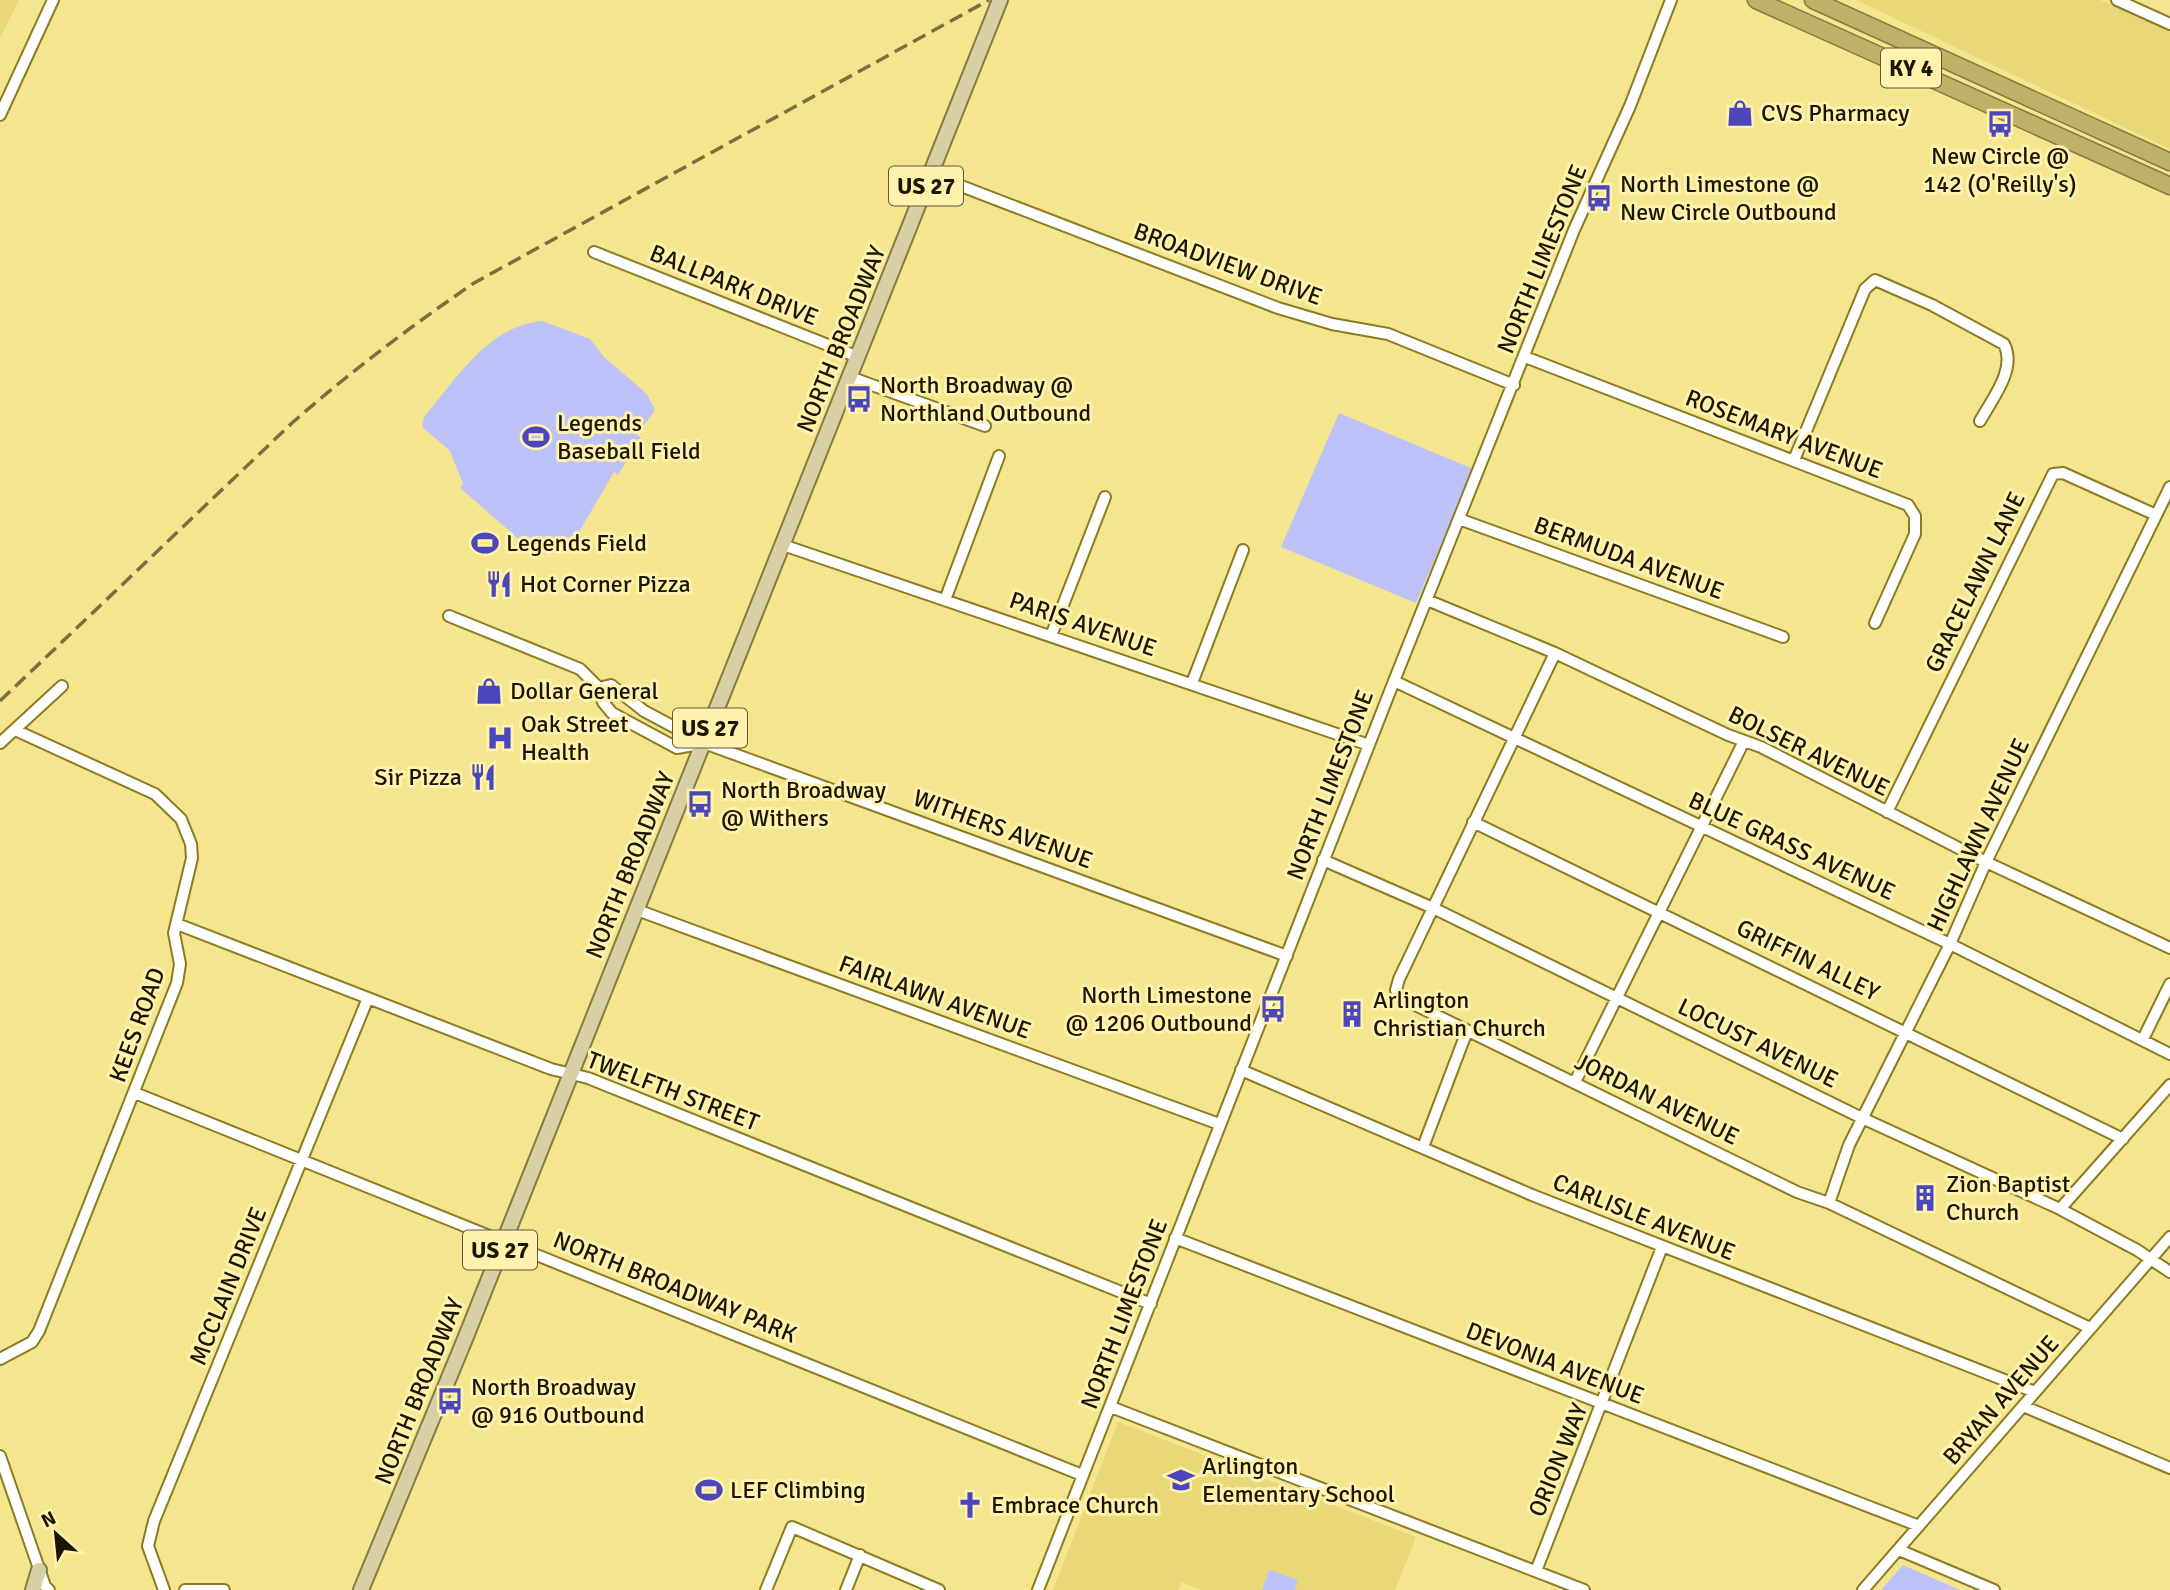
<svg xmlns="http://www.w3.org/2000/svg" width="2170" height="1590" font-family="Signika,sans-serif">
<style>
.built{fill:#e9d878}
.green{fill:#bdc3f8}
.lines{fill:none;stroke-linecap:round;stroke-linejoin:round}
.minor-casing{stroke:#8b7c22;stroke-width:14}
.major-casing{stroke:#857b44;stroke-width:18}
.highway-casing{stroke:#857b44;stroke-width:19}
.minor{stroke:#fff;stroke-width:10}
.major{stroke:#d8d0a4;stroke-width:14}
.highway{stroke:#beb168;stroke-width:16}
.rail{stroke:#7a703e;stroke-width:3.5;stroke-dasharray:14 7;stroke-linecap:butt}
.labels{text-anchor:middle;dominant-baseline:central;stroke-width:6;stroke-linejoin:round;paint-order:stroke}
.shield{fill:#fef2ae;stroke:#5f5834;stroke-width:2}
.shield-label{font-size:23px;font-weight:bold;fill:#1b1600}
.poi-label{font-size:24px;fill:#1b1600;stroke:#fef2ae;text-anchor:start}
.street-label{font-size:24px;fill:#1b1600;stroke:#fef2ae}
</style>
<rect width="100%" height="100%" fill="#f4e58e"/>
<path class="built" d="M 0,0 L 19,0 L 0,38 Z
M 1856,0 L 2100,0 L 2170,28 L 2170,149 Z
M 1118,1422 L 1416,1537 L 1395,1590 L 1201,1590 L 1181,1582 L 1178,1590 L 1053,1590 Z"/>
<path class="green" d="M 542,321 L 590,339 L 604,357 L 647,394 L 655,410 L 637,435 L 641,438 L 618,475 L 614,472 L 575,539 L 562,553 L 537,555 L 460,488 L 463,484 L 450,451 L 422,427 L 424,417 C 457,378 488,326 542,321 Z
M 1339,413 L 1473,469 L 1416,603 L 1281,547 Z
M 1903,1565 L 1960,1590 L 1881,1590 Z
M 1269,1570 L 1298,1580 L 1295,1590 L 1262,1590 Z"/>
<g class="lines">
<defs>
<path id="minor" d="M 2117,0 L 2170,24
M 0,115 L 53,0
M 930,174 L 1278,308 L 1332,324 L 1388,334 L 1514,385
M 594,252 L 858,357
M 1525,357 L 1908,505 L 1915,516 L 1915,534 L 1875,623
M 850,377 L 985,426
M 1794,460 L 1865,289 L 1875,280 L 1932,305 L 2004,344 C 2017,369 1992,399 1980,421
M 1459,519 L 1783,637
M 783,545 L 1369,745
M 945,600 L 999,456
M 1427,600 L 1555,653 L 1728,735 L 1761,747 L 1986,862 L 2170,948
M 449,616 L 580,669 L 599,688 L 603,702 L 612,713 L 677,748 L 704,743
M 1051,636 L 1105,497
M 1555,653 L 1399,979 L 1396,990 L 1399,997 L 1797,1192 L 1829,1203 L 2090,1328
M 1394,681 L 1950,944 L 2170,1054
M 1192,683 L 1243,550
M 599,688 L 611,685 L 644,711 L 704,743 L 1287,956
M 0,743 L 62,686
M 1887,812 L 2053,474 L 2063,473 L 2156,515
M 1473,822 L 2123,1139
M 1323,860 L 1433,908 L 1862,1118 L 2060,1209 L 2137,1250 L 2170,1272
M 637,910 L 1219,1124
M 177,924 L 551,1069 L 588,1078 L 1151,1304
M 2143,1039 L 2170,984
M 1241,1070 L 1532,1195 L 2035,1392
M 1575,1082 L 1744,741
M 135,1093 L 1082,1475
M 1423,1147 L 1467,1031
M 1829,1203 L 1849,1145 L 1950,944 L 1986,862 L 2170,487
M 2060,1209 L 2170,1085
M 1175,1238 L 1919,1526
M 0,1359 L 32,1342 L 39,1331 L 177,983 L 180,964 L 174,933 L 192,858 L 191,844 L 181,819 L 155,794 L 15,730
M 2023,1406 L 2170,1468
M 1111,1407 L 1584,1590
M 0,1456 L 45,1586 L 49,1590
M 1899,1550 L 1994,1590
M 1536,1571 L 1662,1247
M 164,1590 L 148,1546 L 154,1521 L 368,998
M 185,1590 L 224,1590
M 766,1590 L 792,1527 L 939,1590
M 846,1590 L 860,1555
M 1038,1590 L 1394,681 L 1574,230 L 1630,106 L 1671,0
M 1863,1590 L 2170,1237"/>
<path id="major" d="M 33,1590 L 39,1570
M 361,1590 L 465,1339 L 1000,0"/>
<path id="highway" d="M 1756,0 L 2170,186
M 1813,0 L 2170,162"/>
</defs>
<use href="#minor" class="minor-casing"/>
<use href="#major" class="major-casing"/>
<use href="#highway" class="highway-casing"/>
<use href="#minor" class="minor"/>
<use href="#major" class="major"/>
<use href="#highway" class="highway"/>
<path class="rail" d="M 0,701 L 292,423 C 350,372 410,327 474,283 L 989,0"/>
</g>
<defs>
<symbol id="shop-bare" viewBox="-9 -9 18 18"><path d="M-5-2.5h2.3a2.7 3.5 0 0 1 5.4 0H5L5.5 6h-11ZM-1.5-2.5h3a1.5 2.3 0 0 0-3 0Z" fill="#4c46bd" stroke="#fef2ae" stroke-width="2.5" paint-order="stroke"/></symbol>
<symbol id="bus-bare" viewBox="-9 -9 18 18"><path d="M-5-6H5V4H4V6H2V4H-2V6H-4V4H-5ZM-3.5-4V0h7V-4ZM-3.5 1.2v1.5H-2V1.2ZM2 1.2v1.5H3.5V1.2Z" fill="#4c46bd" stroke="#fef2ae" stroke-width="2.5" paint-order="stroke"/></symbol>
<symbol id="stadium-bare" viewBox="-9 -9 18 18"><path d="M0-5a6.5 5 0 1 0 0 10a6.5 5 0 1 0 0-10ZM-3.5-1.8h7v3.6h-7Z" fill="#4c46bd" stroke="#fef2ae" stroke-width="2.5" paint-order="stroke"/></symbol>
<symbol id="restaurant-bare" viewBox="-9 -9 18 18"><path d="M-5-6h1v4h1v-4h1v4h1v-4h1v5L-1.5 .5V6h-2V.5L-5-1ZM5-6V6H3V1.5H1.5Q1.5-4 5-6Z" fill="#4c46bd" stroke="#fef2ae" stroke-width="2.5" paint-order="stroke"/></symbol>
<symbol id="hospital-bare" viewBox="-9 -9 18 18"><path d="M-5-5h3v3.5h4V-5h3V5h-3V1.5h-4V5h-3Z" fill="#4c46bd" stroke="#fef2ae" stroke-width="2.5" paint-order="stroke"/></symbol>
<symbol id="building-bare" viewBox="-9 -9 18 18"><path d="M-4-6H4V6H1V3H-1V6H-4ZM-2.5-4.3h1.7v1.8h-1.7ZM.8-4.3h1.7v1.8H.8ZM-2.5-1h1.7V.8h-1.7ZM.8-1h1.7V.8H.8Z" fill="#4c46bd" stroke="#fef2ae" stroke-width="2.5" paint-order="stroke"/></symbol>
<symbol id="school-bare" viewBox="-9 -9 18 18"><path d="M0-5L7-2L0 1L-7-2ZM-4 1L0 2.5L4 1V4Q0 6-4 4Z" fill="#4c46bd" stroke="#fef2ae" stroke-width="2.5" paint-order="stroke"/></symbol>
<symbol id="church-bare" viewBox="-9 -9 18 18"><path d="M-1.2-6h2.4v3.5h3.3v2.4h-3.3V6h-2.4V-.1h-3.3v-2.4h3.3Z" fill="#4c46bd" stroke="#fef2ae" stroke-width="2.5" paint-order="stroke"/></symbol>
</defs>
<g fill-rule="evenodd">
<use href="#shop-bare" x="1721" y="94" width="38" height="38"/>
<use href="#bus-bare" x="1981" y="105" width="38" height="38"/>
<use href="#bus-bare" x="1580" y="179" width="38" height="38"/>
<use href="#bus-bare" x="840" y="380" width="38" height="38"/>
<use href="#stadium-bare" x="517" y="418" width="38" height="38"/>
<use href="#stadium-bare" x="466" y="524" width="38" height="38"/>
<use href="#restaurant-bare" x="480" y="565" width="38" height="38"/>
<use href="#shop-bare" x="470" y="672" width="38" height="38"/>
<use href="#hospital-bare" x="481" y="719" width="38" height="38"/>
<use href="#restaurant-bare" x="464" y="758" width="38" height="38"/>
<use href="#bus-bare" x="681" y="785" width="38" height="38"/>
<use href="#bus-bare" x="1254" y="990" width="38" height="38"/>
<use href="#building-bare" x="1333" y="995" width="38" height="38"/>
<use href="#building-bare" x="1906" y="1179" width="38" height="38"/>
<use href="#bus-bare" x="431" y="1382" width="38" height="38"/>
<use href="#school-bare" x="1162" y="1461" width="38" height="38"/>
<use href="#stadium-bare" x="690" y="1471" width="38" height="38"/>
<use href="#church-bare" x="951" y="1486" width="38" height="38"/>
</g>
<g class="labels">
<g class="shield">
<rect x="1881" y="48.5" width="60" height="39" rx="5"/>
<rect x="889" y="166.5" width="74" height="39" rx="5"/>
<rect x="673" y="708.5" width="74" height="39" rx="5"/>
<rect x="463" y="1230.5" width="74" height="39" rx="5"/>
</g>
<g class="shield-label">
<text x="1911" y="68">KY 4</text>
<text x="926" y="186">US 27</text>
<text x="710" y="728">US 27</text>
<text x="500" y="1250">US 27</text>
</g>
<g class="poi-label">
<text x="1761" y="113">CVS Pharmacy</text>
<text x="2000" y="156" text-anchor="middle">New Circle @<tspan x="2000" dy="28">142 (O'Reilly's)</tspan></text>
<text x="1620" y="184">North Limestone @<tspan x="1620" dy="28">New Circle Outbound</tspan></text>
<text x="880" y="385">North Broadway @<tspan x="880" dy="28">Northland Outbound</tspan></text>
<text x="557" y="423">Legends<tspan x="557" dy="28">Baseball Field</tspan></text>
<text x="506" y="543">Legends Field</text>
<text x="520" y="584">Hot Corner Pizza</text>
<text x="510" y="691">Dollar General</text>
<text x="521" y="724">Oak Street<tspan x="521" dy="28">Health</tspan></text>
<text x="462" y="777" text-anchor="end">Sir Pizza</text>
<text x="721" y="790">North Broadway<tspan x="721" dy="28">@ Withers</tspan></text>
<text x="1252" y="995" text-anchor="end">North Limestone<tspan x="1252" dy="28">@ 1206 Outbound</tspan></text>
<text x="1373" y="1000">Arlington<tspan x="1373" dy="28">Christian Church</tspan></text>
<text x="1946" y="1184">Zion Baptist<tspan x="1946" dy="28">Church</tspan></text>
<text x="471" y="1387">North Broadway<tspan x="471" dy="28">@ 916 Outbound</tspan></text>
<text x="1202" y="1466">Arlington<tspan x="1202" dy="28">Elementary School</tspan></text>
<text x="730" y="1490">LEF Climbing</text>
<text x="991" y="1505">Embrace Church</text>
</g>
<g class="street-label">
<text transform="translate(1542 259) rotate(-68)">NORTH LIMESTONE</text>
<text transform="translate(1228 264) rotate(20)">BROADVIEW DRIVE</text>
<text transform="translate(734 285) rotate(22)">BALLPARK DRIVE</text>
<text transform="translate(841 339) rotate(-68)">NORTH BROADWAY</text>
<text transform="translate(1784 434) rotate(21)">ROSEMARY AVENUE</text>
<text transform="translate(1629 558) rotate(20)">BERMUDA AVENUE</text>
<text transform="translate(1975 582) rotate(-64)">GRACELAWN LANE</text>
<text transform="translate(1083 624) rotate(19)">PARIS AVENUE</text>
<text transform="translate(1809 751) rotate(26)">BOLSER AVENUE</text>
<text transform="translate(1330 785) rotate(-69)">NORTH LIMESTONE</text>
<text transform="translate(1003 829) rotate(20)">WITHERS AVENUE</text>
<text transform="translate(1978 835) rotate(-65)">HIGHLAWN AVENUE</text>
<text transform="translate(1792 846) rotate(25)">BLUE GRASS AVENUE</text>
<text transform="translate(630 865) rotate(-68)">NORTH BROADWAY</text>
<text transform="translate(1808 960) rotate(26)">GRIFFIN ALLEY</text>
<text transform="translate(935 997) rotate(20)">FAIRLAWN AVENUE</text>
<text transform="translate(137 1025) rotate(-70)">KEES ROAD</text>
<text transform="translate(1758 1043) rotate(26)">LOCUST AVENUE</text>
<text transform="translate(673 1091) rotate(21)">TWELFTH STREET</text>
<text transform="translate(1657 1099) rotate(26)">JORDAN AVENUE</text>
<text transform="translate(1644 1217) rotate(22)">CARLISLE AVENUE</text>
<text transform="translate(228 1286) rotate(-68)">MCCLAIN DRIVE</text>
<text transform="translate(675 1287) rotate(22)">NORTH BROADWAY PARK</text>
<text transform="translate(1124 1314) rotate(-69)">NORTH LIMESTONE</text>
<text transform="translate(1555 1363) rotate(21)">DEVONIA AVENUE</text>
<text transform="translate(419 1391) rotate(-68)">NORTH BROADWAY</text>
<text transform="translate(2001 1400) rotate(-49)">BRYAN AVENUE</text>
<text transform="translate(1558 1460) rotate(-68)">ORION WAY</text>
</g>
</g>
<g transform="translate(56 1534) rotate(333)" stroke="#fef2ae" stroke-width="5" paint-order="stroke">
<path d="M0-5L12 26L0 18L-12 26Z" fill="#1b1600"/>
<text y="-10" font-size="19" font-weight="bold" text-anchor="middle" fill="#1b1600">N</text>
</g>
</svg>
